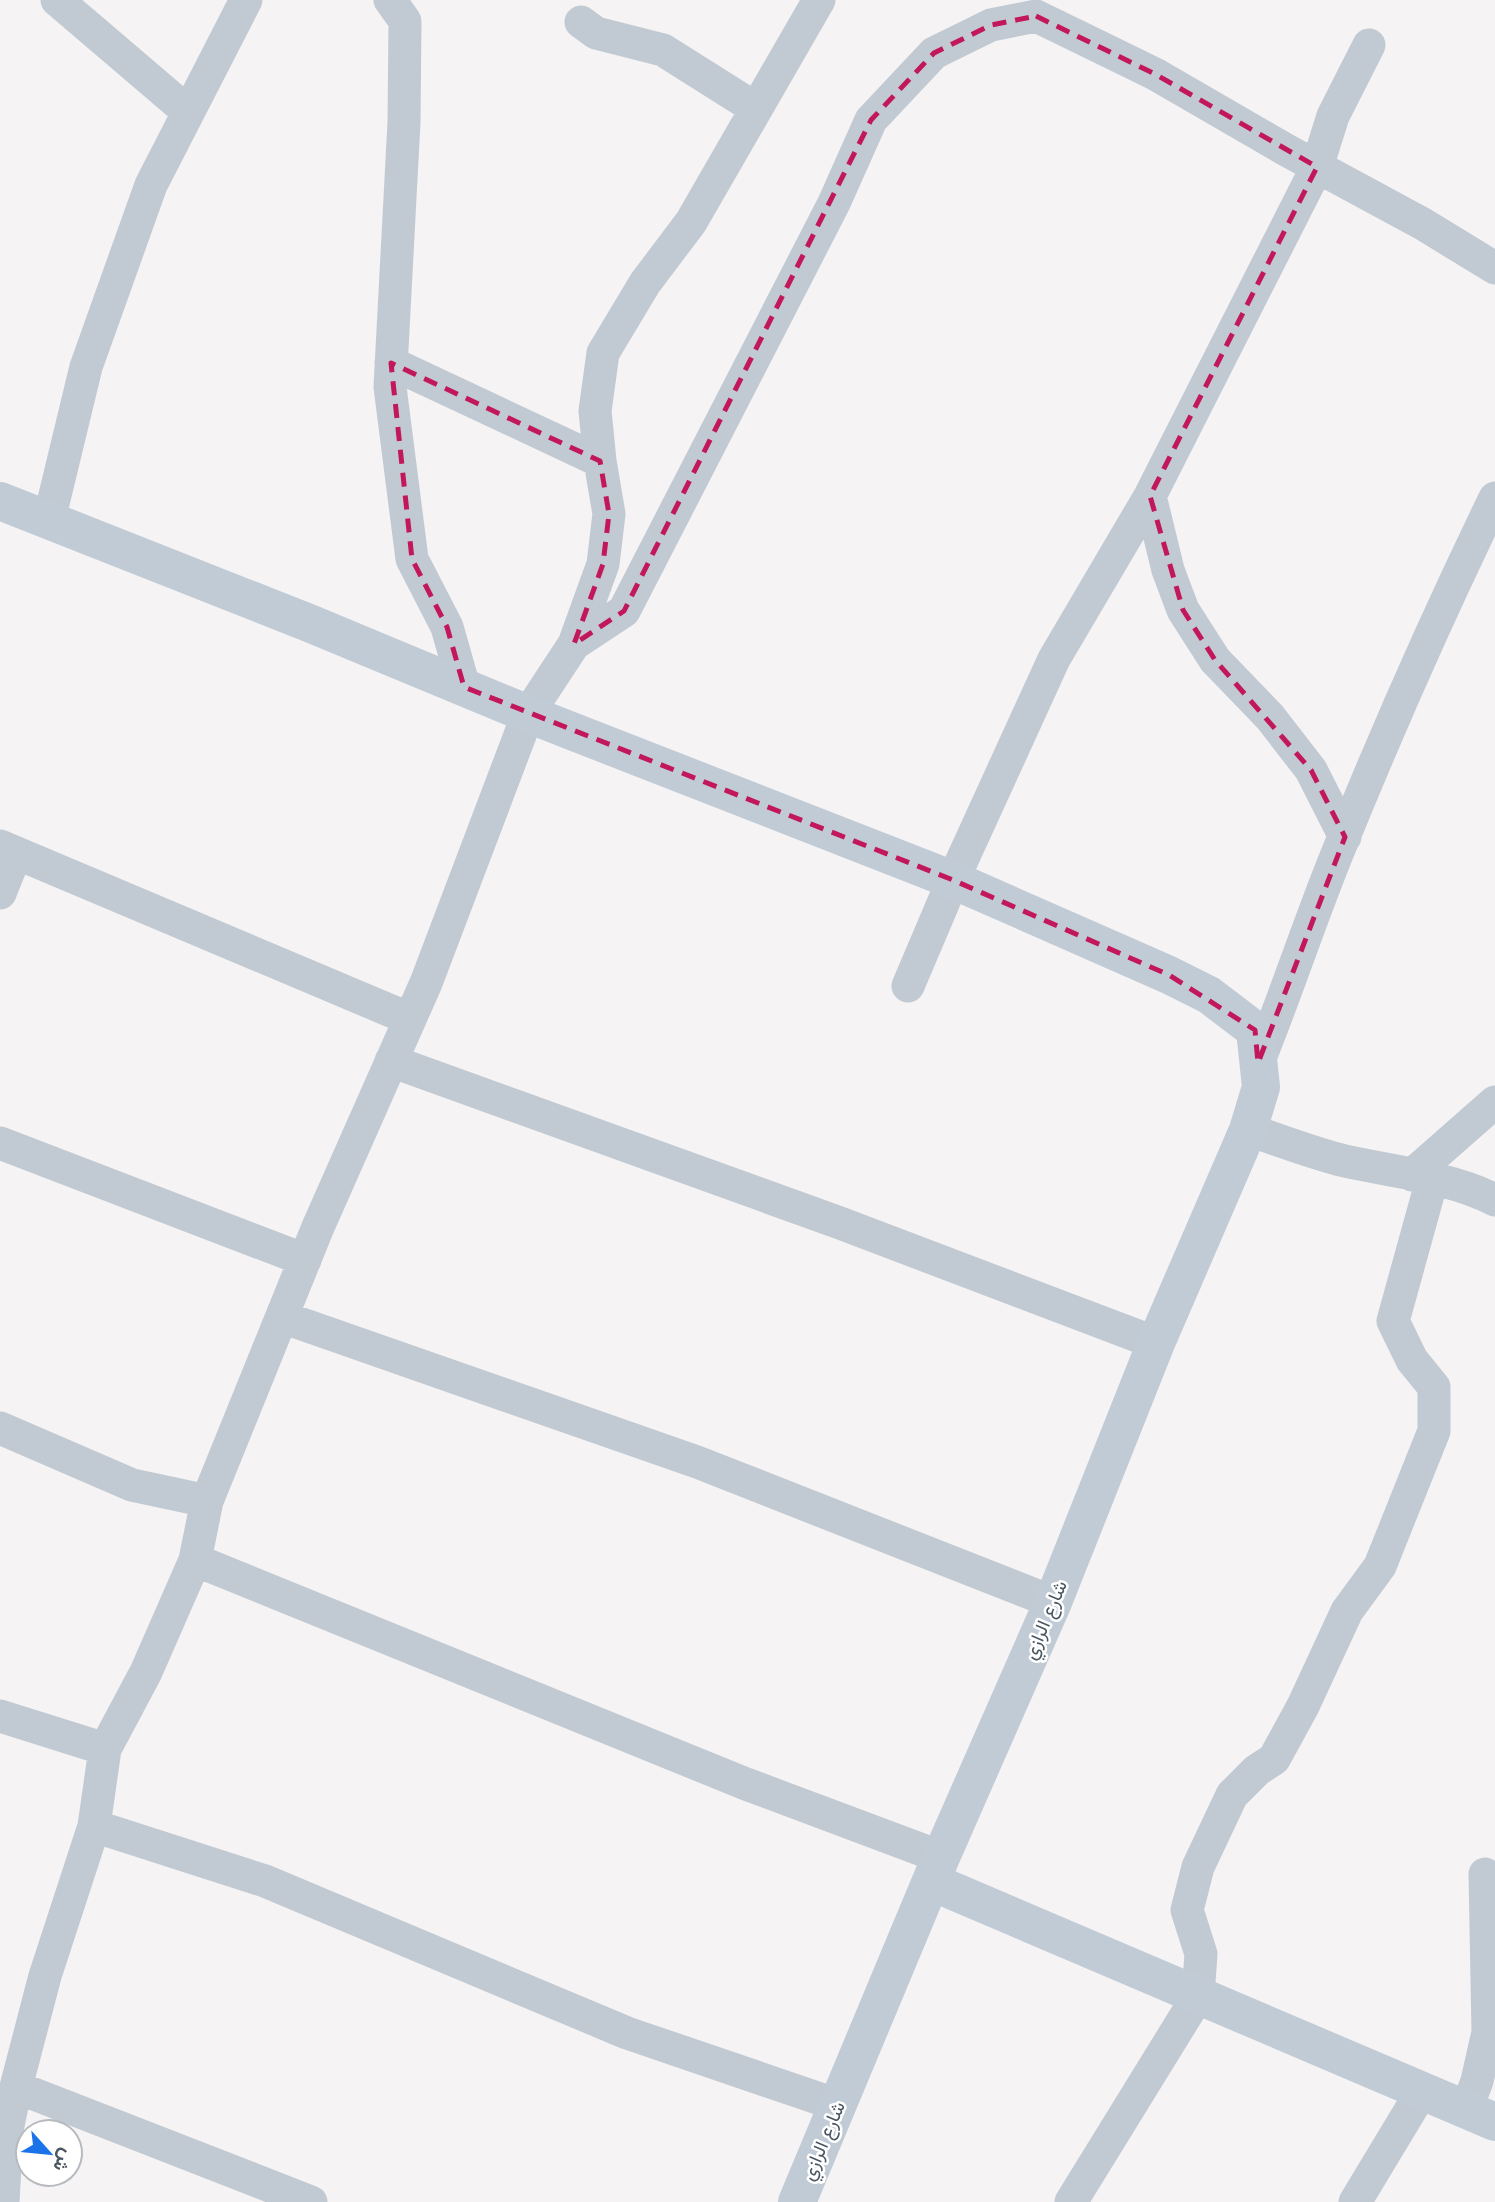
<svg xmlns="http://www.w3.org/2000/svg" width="1495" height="2202" font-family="Helvetica,Vazirmatn,sans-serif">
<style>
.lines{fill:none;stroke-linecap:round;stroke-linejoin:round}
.street{stroke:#c1cad2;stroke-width:33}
.secondary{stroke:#c1cbd6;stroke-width:38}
.marked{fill:none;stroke:#c2185b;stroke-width:5;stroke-dasharray:14 9;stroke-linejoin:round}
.labels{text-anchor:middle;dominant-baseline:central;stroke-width:5;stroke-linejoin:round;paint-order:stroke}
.street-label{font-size:19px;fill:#4a5661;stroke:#fff}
</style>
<rect width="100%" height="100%" fill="#f5f3f3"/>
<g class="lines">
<path class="street" d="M 57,0 L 187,111
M 390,0 L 405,21 L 404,122 L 390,387 L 412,559 L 447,627 L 464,687
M 581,22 L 596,33 L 663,50 L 755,108
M 391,363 L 600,461
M 1150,496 L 1168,570 L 1183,610 L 1215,660 L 1270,717 L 1311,770 L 1345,837
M 49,520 L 86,367 L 151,185 L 246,0
M 574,644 L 603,564 L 609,514 L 600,461 L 595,411 L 603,353 L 645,283 L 691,222 L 819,0
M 0,846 L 410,1019
M 0,893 L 16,853
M 908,986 L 953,880 L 1054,659 L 1150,496 L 1317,167 L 1333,116 L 1369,45
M 391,1061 L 840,1223 L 1156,1343
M 1258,1063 C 1286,994 1309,923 1337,854 C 1386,733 1438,615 1495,498
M 1248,1130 C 1280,1140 1312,1153 1345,1161 C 1394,1172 1450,1177 1495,1200
M 0,1143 L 305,1260
M 1412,1175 L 1495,1102
M 282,1317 L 697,1462 L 1053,1602
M 0,1428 L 132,1485 L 207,1501
M 195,1560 L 207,1501 L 318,1227 L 426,983 L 528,714 L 574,644 L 624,611 L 834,203 L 871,120 L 934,53 L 991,25 L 1036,16 L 1071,33 L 1155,74 L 1288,151 L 1423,224 L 1495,268
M 0,1716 L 105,1749
M 94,1826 L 265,1881 L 627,2033 L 838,2105
M 16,2087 L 311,2202
M 1466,2110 L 1477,2081 L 1488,2032 L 1485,1874
M 3,2202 L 7,2130 L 16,2087 L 45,1976 L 94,1826 L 105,1749 L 146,1672 L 195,1560 L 746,1784 L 941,1857
M 1071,2202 L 1198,1996 L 1201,1954 L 1187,1910 L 1198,1867 L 1232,1795 L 1257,1770 L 1274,1759 L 1303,1706 L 1347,1611 L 1380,1566 L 1434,1431 L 1434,1387 L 1412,1360 L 1393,1321 L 1432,1180
M 1355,2202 L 1422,2091"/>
<path class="secondary" d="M 0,501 L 309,623 L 528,714 L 953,880 L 1169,975 L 1209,995 L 1255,1030 L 1261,1087 L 1248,1130 L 1156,1343 L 1053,1602 L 941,1857 L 797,2202
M 932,1882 L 1495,2122"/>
</g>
<path class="marked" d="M 1036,16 L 1155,74 L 1317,167 L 1150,496 L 1183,610 L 1215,660 L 1311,770 L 1345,837 L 1258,1063 L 1255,1030 L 1169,975 L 953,880 L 464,687 L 447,627 L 412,559 L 391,363 L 600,461 L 609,514 L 603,564 L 574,644 L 624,611 L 871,120 L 934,53 L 991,25 Z"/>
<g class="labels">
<g class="street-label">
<text transform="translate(1045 1620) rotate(-67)">شارع الرازي</text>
<text transform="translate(823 2141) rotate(-67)">شارع الرازي</text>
</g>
</g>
<g transform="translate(49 2153) rotate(117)"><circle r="33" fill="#ffffff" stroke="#b7bbc0" stroke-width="2"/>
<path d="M0-5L12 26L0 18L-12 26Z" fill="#1a73e8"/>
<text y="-10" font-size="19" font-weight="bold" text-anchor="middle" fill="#4a5661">ش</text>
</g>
</svg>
